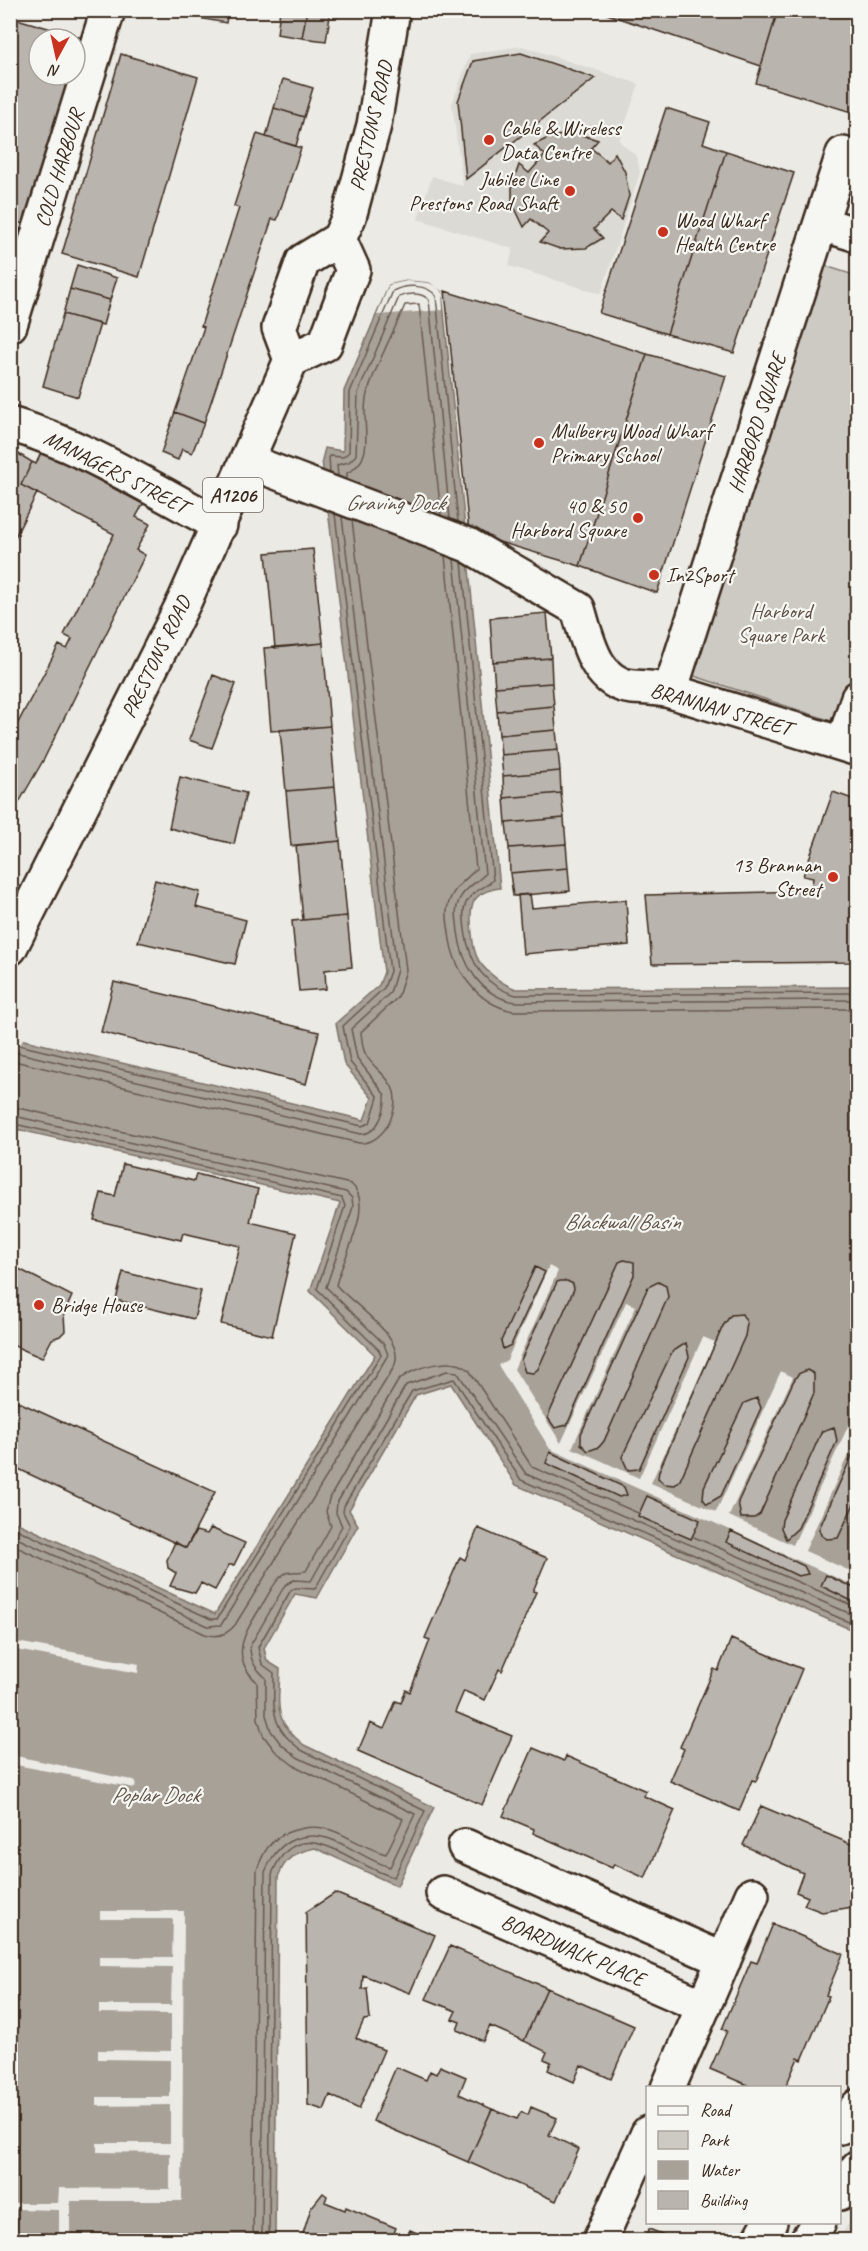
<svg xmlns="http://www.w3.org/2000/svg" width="868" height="2251" font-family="Caveat,sans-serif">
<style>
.built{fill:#dcdad4}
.green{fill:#cdcac4;stroke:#847a71;stroke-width:1.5}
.water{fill:#a8a198;stroke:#7c7167;stroke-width:1.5}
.pier{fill:#ebeae5}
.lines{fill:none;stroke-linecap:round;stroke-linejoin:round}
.shore{stroke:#675a4f;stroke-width:1.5}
.building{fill:#bab4ae;stroke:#3b2a1e;stroke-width:1.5;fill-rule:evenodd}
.minor-casing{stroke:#3b2a1e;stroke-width:38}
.tertiary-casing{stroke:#3b2a1e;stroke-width:38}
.primary-casing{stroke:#3b2a1e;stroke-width:38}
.minor{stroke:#f6f6f2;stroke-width:33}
.tertiary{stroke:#f6f6f2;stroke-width:33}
.primary{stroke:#f6f6f2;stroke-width:33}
.poi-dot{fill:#c8321e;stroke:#f6f6f2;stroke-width:2}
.labels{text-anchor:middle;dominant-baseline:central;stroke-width:4.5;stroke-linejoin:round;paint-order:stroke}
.shield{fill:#f6f6f2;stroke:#73675e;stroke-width:1.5}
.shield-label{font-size:20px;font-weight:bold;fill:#3b2a1e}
.street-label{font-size:21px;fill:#3b2a1e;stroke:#f6f6f2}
.poi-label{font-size:21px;fill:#3b2a1e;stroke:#f6f6f2;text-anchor:start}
.park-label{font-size:21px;fill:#605248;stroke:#f6f6f2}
.water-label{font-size:22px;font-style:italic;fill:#615449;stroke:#f6f6f2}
</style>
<rect width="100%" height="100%" fill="#ebeae5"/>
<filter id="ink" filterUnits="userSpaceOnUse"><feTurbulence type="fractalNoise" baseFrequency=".0167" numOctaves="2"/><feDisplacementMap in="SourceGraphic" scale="12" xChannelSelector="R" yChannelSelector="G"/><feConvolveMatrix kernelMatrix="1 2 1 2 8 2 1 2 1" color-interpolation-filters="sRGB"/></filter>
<g filter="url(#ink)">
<path class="built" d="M 522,46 L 639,84 L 619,141 L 637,157 L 640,173 L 601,294 L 509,266 L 513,249 L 418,219 L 432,176 L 463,186 L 452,104 L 470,54 Z
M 857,2211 L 857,2240 L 838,2240 Z"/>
<path class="green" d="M 819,264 L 857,276 L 858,664 L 838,723 L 685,673 Z"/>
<path class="water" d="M 407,281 L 429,283 L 442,292 L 500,888 C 469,892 469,908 472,934 C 473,944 474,953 479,961 C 487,973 502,984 516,989 L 857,987 L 857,1632 L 516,1485 L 451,1384 L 416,1395 L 349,1510 L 358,1525 L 317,1598 L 295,1594 L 264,1648 L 267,1661 L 280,1669 C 279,1706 272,1720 304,1745 L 434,1807 L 397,1886 L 315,1848 C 295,1852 285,1858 278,1877 L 275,2240 L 11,2240 L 11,1520 L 215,1614 L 375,1355 L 310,1291 L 340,1203 L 11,1128 L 11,1037 L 364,1120 L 372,1098 L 344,1064 L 336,1023 L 379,985 L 384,972 L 322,460 L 325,448 L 343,451 L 344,391 L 389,285 Z"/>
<path class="pier" d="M 407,281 L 429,283 L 437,287 L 442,292 L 443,310 L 377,315 L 389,285 Z
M 11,1034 L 23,1039 L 11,1063 L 10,1034 Z
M 549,1266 L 558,1271 L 514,1369 L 561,1443 L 626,1302 L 636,1306 L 572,1448 L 600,1460 L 639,1478 L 703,1337 L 715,1342 L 651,1483 L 716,1512 L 781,1371 L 793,1377 L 729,1516 L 793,1545 L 857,1407 L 857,1435 L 805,1551 L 857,1574 L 857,1587 L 550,1449 L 498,1365 L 507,1360 Z
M 11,1641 L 139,1664 L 138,1673 L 11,1649 Z
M 11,1755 L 136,1781 L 135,1788 L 11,1764 Z
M 100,1911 L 184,1911 L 182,2201 L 70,2201 L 70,2240 L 59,2240 L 59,2210 L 15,2209 L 15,2203 L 58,2203 L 59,2188 L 170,2189 L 170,2153 L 97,2152 L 97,2143 L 170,2143 L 170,2105 L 97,2106 L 97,2097 L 170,2097 L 170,2060 L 98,2059 L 98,2050 L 171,2051 L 171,2014 L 99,2013 L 99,2005 L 171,2005 L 172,1967 L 99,1966 L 99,1957 L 172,1957 L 173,1919 L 100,1919 Z"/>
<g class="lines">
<path class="shore" d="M 330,473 L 329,456 L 343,457 L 349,452 L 350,392 L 393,291 C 406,284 427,284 436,296 L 458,522
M 338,476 L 337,465 L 349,462 L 356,455 L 358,393 L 399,297 C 408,293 422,292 429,300 L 450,519
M 347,480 L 347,473 C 379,458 359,422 367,394 C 376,364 393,334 405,305 L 419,304 L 441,515
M 445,555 L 476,869 C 465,881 453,887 448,905 C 445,914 448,924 449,933 C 453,969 475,1003 513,1011 L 858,1009
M 454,559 L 485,874 C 477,883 465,887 459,900 C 454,911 457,920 458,932 C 462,964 480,996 515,1002 L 858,1000
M 462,562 L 493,880 C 485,889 473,889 466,903 C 462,912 464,920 465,930 C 469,961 484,986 516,995 L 858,993
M 10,1043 L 362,1126 L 370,1123 L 378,1097 L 350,1062 L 343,1026 L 384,988 L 390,971 L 335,514
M 10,1051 L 361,1134 C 378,1134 386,1110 385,1095 L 357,1058 L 351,1029 L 390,993 L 397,970 L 342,517
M 10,1060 L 359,1143 C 382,1145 399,1113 394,1092 C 390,1077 373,1068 366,1055 C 362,1049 362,1039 361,1032 L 398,997 L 406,970 L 352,520
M 10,1106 L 351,1184 C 376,1204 342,1259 336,1285 C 353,1305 408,1338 394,1367 L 235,1625 C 227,1635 217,1638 205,1634 L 10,1544
M 10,1115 L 346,1192 L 352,1198 L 353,1207 L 326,1287 L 384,1344 L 388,1355 L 221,1625 L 208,1626 L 10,1535
M 10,1123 L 342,1198 L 345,1206 L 317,1289 L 379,1350 L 381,1355 L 217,1619 L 211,1619 L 10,1526
M 694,1537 L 858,1608
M 253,2240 L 257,1870 C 263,1852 271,1838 289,1832 C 332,1816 348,1844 386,1854 L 403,1819 L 293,1765 L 275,1751 L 263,1735 L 258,1719 L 257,1682 C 226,1654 248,1629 265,1600 C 270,1592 275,1580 284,1574 C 291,1570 299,1573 306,1571 L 331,1526 L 326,1512 L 329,1499 L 398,1381 C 412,1367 453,1355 469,1370 L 532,1467 L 638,1513
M 262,2240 L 265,1872 C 272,1856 279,1845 295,1839 C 331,1826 357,1858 390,1867 L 415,1814 L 297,1757 L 281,1744 L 271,1731 L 266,1715 L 266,1678 C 255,1668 250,1661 250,1646 L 285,1585 L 294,1580 L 311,1581 L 342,1526 L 336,1513 L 337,1503 L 406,1385 L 447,1371 L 457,1372 L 526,1474 L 858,1617
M 269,2240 L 272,1874 C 299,1806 353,1868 394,1877 L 425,1811 L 301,1750 C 269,1726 274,1710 274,1673 L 262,1664 L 258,1647 L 291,1590 L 296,1588 L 315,1589 L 350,1526 L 343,1512 L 344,1506 L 412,1391 L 454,1379 L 521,1480 L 858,1626"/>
</g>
<path class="building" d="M 148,10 L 173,10 L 172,14 Z
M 173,10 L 199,10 L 198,18 L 172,14 Z
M 199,10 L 228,10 L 226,23 L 198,18 Z
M 280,10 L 307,10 L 302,38 L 277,34 Z
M 307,10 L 331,10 L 326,41 L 302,38 Z
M 595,10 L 778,10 L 761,66 Z
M 778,10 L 858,10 L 858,114 L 756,83 Z
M 10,17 L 86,39 L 31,226 L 10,220 ZM 39,39 L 75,39 L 75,75 L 39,75 Z
M 521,53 L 595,78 L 466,179 L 458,101 L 473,61 Z
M 121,54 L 198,77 L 139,277 L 62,254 Z
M 283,79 L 313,88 L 304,117 L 274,108 Z
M 274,108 L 304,117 L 296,146 L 266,137 Z
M 666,108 L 710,122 L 703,143 L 726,151 L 667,334 L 599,313 Z
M 575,133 L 598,140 L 591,148 L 608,162 L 615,153 L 625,172 L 629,196 L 621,220 L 611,212 L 594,229 L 603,238 L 586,248 L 560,249 L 540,242 L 548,233 L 531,219 L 524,227 L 512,202 L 512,185 L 519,165 L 529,173 L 545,155 L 534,145 L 550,137 Z
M 257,134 L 301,148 L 277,220 L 272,219 L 204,423 L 175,412 L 204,327 L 201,326 L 239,208 L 234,206 Z
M 726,151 L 794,173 L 734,353 L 667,334 Z
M 10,226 L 29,232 L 10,292 Z
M 77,265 L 117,278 L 110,300 L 70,289 Z
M 70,289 L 110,300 L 103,325 L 63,314 Z
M 445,291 L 647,354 L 580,566 L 469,533 Z
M 63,314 L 100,324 L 78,397 L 43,386 Z
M 647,354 L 726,376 L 657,593 L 580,566 Z
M 175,412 L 204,423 L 192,453 L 182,449 L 178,460 L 161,453 Z
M 42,450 L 143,504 L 136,517 L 150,524 L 136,550 L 145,555 L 44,759 L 10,818 L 10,755 L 15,745 L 10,742 L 10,738 L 59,645 L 67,649 L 72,639 L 64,635 L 114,534 L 21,485 L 32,462 L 36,464 Z
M 17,453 L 32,462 L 21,485 L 37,493 L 10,547 L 10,466 Z
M 313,549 L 323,643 L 275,648 L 266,553 Z
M 547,613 L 551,658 L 493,662 L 490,618 Z
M 323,643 L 330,726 L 271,731 L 264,648 Z
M 551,658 L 552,683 L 495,687 L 493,662 Z
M 213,675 L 236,684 L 212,748 L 189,740 Z
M 552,683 L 554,706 L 497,711 L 495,687 Z
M 554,706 L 556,730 L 499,735 L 497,711 Z
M 330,726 L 335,787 L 286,791 L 280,730 Z
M 556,730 L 558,750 L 501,755 L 499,735 Z
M 558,750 L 560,771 L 503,776 L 501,755 Z
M 560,771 L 561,793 L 504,798 L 503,776 Z
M 180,777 L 246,793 L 234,844 L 169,828 Z
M 335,787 L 340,841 L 291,846 L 286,791 Z
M 833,792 L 858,801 L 858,950 L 854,962 L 652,964 L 646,895 L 811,891 L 813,878 L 803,876 Z
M 561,793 L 564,818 L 506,823 L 504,798 Z
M 564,818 L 566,844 L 509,848 L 506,823 Z
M 340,841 L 347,916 L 303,920 L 296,845 Z
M 566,844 L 568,868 L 510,873 L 509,848 Z
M 568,868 L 570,891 L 513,896 L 510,873 Z
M 155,880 L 200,892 L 196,907 L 246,920 L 235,964 L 138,942 Z
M 530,894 L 532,908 L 626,900 L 629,945 L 523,954 L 518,895 Z
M 347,916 L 352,967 L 325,970 L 326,989 L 299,991 L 292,921 Z
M 114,982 L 319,1032 L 306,1084 L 101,1032 Z
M 123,1164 L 194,1181 L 196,1174 L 258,1189 L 250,1222 L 296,1233 L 272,1336 L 221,1324 L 240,1246 L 183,1233 L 181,1240 L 94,1220 L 101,1193 L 115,1196 Z
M 624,1260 L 634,1262 L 634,1275 L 567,1425 L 555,1428 L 548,1418 L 549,1414 L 619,1262 Z
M 15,1267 L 72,1296 L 64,1314 L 65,1331 L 60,1336 L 52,1339 L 42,1358 L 10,1344 L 10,1275 Z
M 535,1267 L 545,1272 L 511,1345 L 503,1349 L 501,1341 Z
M 123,1272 L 201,1291 L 194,1319 L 116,1300 Z
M 560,1281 L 567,1281 L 573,1284 L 574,1289 L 538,1369 L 533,1373 L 525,1372 L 521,1360 L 557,1282 Z
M 658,1282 L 666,1286 L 668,1297 L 604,1441 L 599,1447 L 588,1451 L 581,1444 L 581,1434 L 648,1287 Z
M 742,1314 L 747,1323 L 745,1336 L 680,1480 L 675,1485 L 664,1484 L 658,1478 L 659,1471 L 723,1326 L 731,1315 Z
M 686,1343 L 689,1357 L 639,1469 L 628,1470 L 622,1457 L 672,1352 Z
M 807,1370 L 814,1374 L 814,1393 L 760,1514 L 754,1518 L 741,1518 L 738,1502 L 793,1382 L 798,1374 Z
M 10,1398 L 215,1492 L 186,1548 L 10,1465 Z
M 757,1398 L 761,1408 L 721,1496 L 707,1504 L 703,1499 L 704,1487 L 744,1403 Z
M 834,1427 L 837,1441 L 798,1528 L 786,1539 L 781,1528 L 782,1520 L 822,1431 Z
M 858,1442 L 858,1495 L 838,1538 L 827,1539 L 821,1535 L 819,1529 Z
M 550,1452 L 624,1487 L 627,1495 L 619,1497 L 546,1463 Z
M 647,1496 L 700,1520 L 691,1539 L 638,1516 Z
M 211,1528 L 245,1543 L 234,1565 L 229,1565 L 215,1590 L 201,1583 L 195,1593 L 170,1586 L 176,1573 L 168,1568 L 167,1560 L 175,1542 L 186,1548 L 196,1531 L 207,1534 Z
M 478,1528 L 547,1558 L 533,1591 L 536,1592 L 502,1671 L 499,1669 L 485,1700 L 464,1691 L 455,1712 L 512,1736 L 482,1805 L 358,1751 L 370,1723 L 384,1729 L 396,1701 L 401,1703 L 406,1690 L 410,1692 L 430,1640 L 425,1638 L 460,1557 L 465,1560 Z
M 731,1531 L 804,1566 L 808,1574 L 798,1576 L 726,1542 Z
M 826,1575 L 858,1590 L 858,1604 L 821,1586 Z
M 731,1639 L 802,1669 L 756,1781 L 752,1780 L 739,1811 L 670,1781 L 684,1749 L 680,1747 L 714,1669 L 718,1671 Z
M 533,1748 L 564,1761 L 566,1756 L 646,1791 L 644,1796 L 675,1810 L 645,1878 L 614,1864 L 612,1868 L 533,1833 L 534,1829 L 503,1816 Z
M 761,1806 L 858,1847 L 858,1906 L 822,1912 L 804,1905 L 808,1897 L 796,1892 L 803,1873 L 743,1845 Z
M 335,1893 L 435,1935 L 410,1993 L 363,1975 L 362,1989 L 367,1988 L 370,2019 L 364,2020 L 356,2038 L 384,2050 L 359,2109 L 330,2095 L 324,2110 L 308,2105 L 306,1912 Z
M 773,1924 L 843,1954 L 826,1995 L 829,1996 L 802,2060 L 798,2058 L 785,2088 L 754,2088 L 710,2069 L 727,2031 L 722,2029 L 751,1961 L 757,1963 Z
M 450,1946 L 547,1988 L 524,2041 L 490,2026 L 483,2041 L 457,2030 L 460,2022 L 452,2019 L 456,2011 L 426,1999 Z
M 547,1988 L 634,2026 L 611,2079 L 581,2065 L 574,2082 L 548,2070 L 551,2062 L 544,2059 L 547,2052 L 524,2041 Z
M 440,2066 L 466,2077 L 459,2094 L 492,2109 L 468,2162 L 373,2121 L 396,2067 L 426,2080 L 430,2071 L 436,2074 Z
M 531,2107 L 557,2118 L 549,2135 L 579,2149 L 556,2201 L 468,2162 L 492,2109 L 517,2119 L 521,2112 L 528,2115 Z
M 323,2193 L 327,2196 L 325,2202 L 345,2210 L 346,2207 L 396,2228 L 391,2240 L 301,2240 L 311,2208 Z
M 649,2229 L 677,2240 L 644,2240 Z
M 410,2230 L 424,2236 L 434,2240 L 405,2240 Z"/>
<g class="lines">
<defs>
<path id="minor" d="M 822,224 L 858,235
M 10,325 L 108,10
M 10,424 C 85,446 151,489 220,525
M 247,461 L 468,545 L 578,609 C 587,638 595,684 633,687 C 646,688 657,688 670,691 L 858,749
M 670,691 L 843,154 L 858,159
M 843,744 L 858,698
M 465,1846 L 724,1960
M 443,1893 L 703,2006
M 668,2088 L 752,1895
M 600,2240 L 648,2133"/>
<path id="tertiary" d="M 840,2127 L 858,2106
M 840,2193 L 858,2167
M 760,2240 L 770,2222
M 807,2240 L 819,2222"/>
<path id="primary" d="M 291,360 L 279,328 L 303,261 L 339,239 L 349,217 L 374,125 L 393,10
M 10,948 L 185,600 L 291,360 L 325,344 L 353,270 L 339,239"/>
</defs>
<use href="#minor" class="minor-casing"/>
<use href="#tertiary" class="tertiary-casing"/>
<use href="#primary" class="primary-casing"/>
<use href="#minor" class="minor"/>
<use href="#tertiary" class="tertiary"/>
<use href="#primary" class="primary"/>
</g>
</g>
<g class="poi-dot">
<circle cx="489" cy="140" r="6"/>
<circle cx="570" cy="191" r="6"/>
<circle cx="663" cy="232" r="6"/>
<circle cx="539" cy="443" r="6"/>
<circle cx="638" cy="518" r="6"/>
<circle cx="654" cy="575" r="6"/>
<circle cx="833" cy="877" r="6"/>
<circle cx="39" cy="1305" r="6"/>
</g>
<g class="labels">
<rect class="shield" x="203" y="478" width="60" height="34" rx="4.5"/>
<g class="shield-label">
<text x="233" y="495">A1206</text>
</g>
<g class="street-label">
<text transform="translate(371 126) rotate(-77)">PRESTONS ROAD</text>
<text transform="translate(59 168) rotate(-73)">COLD HARBOUR</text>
<text transform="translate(757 423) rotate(-72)">HARBORD SQUARE</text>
<text transform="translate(116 472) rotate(27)">MANAGERS STREET</text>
<text transform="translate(156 657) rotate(-64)">PRESTONS ROAD</text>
<text transform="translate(721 709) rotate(16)">BRANNAN STREET</text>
<text transform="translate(573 1950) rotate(23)">BOARDWALK PLACE</text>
</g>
<g class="poi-label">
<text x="501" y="128">Cable &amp; Wireless<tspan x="501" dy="24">Data Centre</tspan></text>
<text x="558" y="179" text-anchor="end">Jubilee Line<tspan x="558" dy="24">Prestons Road Shaft</tspan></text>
<text x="675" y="220">Wood Wharf<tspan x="675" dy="24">Health Centre</tspan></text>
<text x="551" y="431">Mulberry Wood Wharf<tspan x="551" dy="24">Primary School</tspan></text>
<text x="626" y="506" text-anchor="end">40 &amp; 50<tspan x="626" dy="24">Harbord Square</tspan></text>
<text x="666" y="575">In2Sport</text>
<text x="821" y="865" text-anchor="end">13 Brannan<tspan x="821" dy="24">Street</tspan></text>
<text x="51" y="1305">Bridge House</text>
</g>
<g class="park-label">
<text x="781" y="611">Harbord<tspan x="781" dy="24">Square Park</tspan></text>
</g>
<g class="water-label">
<text x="395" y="503">Graving Dock</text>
<text x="622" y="1222">Blackwall Basin</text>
<text x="155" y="1795">Poplar Dock</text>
</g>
</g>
<rect width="868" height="2251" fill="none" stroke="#f6f6f2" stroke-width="36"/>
<rect x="18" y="18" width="832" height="2215" fill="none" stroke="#3b2a1e" stroke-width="2" filter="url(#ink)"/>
<rect x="646" y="2086" width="195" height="138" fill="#f6f6f2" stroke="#aba49d" stroke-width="1.5"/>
<rect x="658" y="2106" width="30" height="9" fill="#f6f6f2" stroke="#aba49d" stroke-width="1.5"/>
<text x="700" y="2116" font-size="18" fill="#3b2a1e">Road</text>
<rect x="658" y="2131" width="30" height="18" fill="#cdcac4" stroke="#aba49d" stroke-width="1.5"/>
<text x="700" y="2146" font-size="18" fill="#3b2a1e">Park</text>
<rect x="658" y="2161" width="30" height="18" fill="#a8a198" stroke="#aba49d" stroke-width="1.5"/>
<text x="700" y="2176" font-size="18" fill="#3b2a1e">Water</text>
<rect x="658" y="2191" width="30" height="18" fill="#bab4ae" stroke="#aba49d" stroke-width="1.5"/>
<text x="700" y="2206" font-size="18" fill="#3b2a1e">Building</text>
<g transform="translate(57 57) rotate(188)"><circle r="28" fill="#f6f6f2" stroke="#aba49d" stroke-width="1.5"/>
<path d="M0-4.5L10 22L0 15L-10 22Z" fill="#c8321e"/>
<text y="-9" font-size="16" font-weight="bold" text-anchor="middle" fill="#3b2a1e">N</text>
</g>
</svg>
